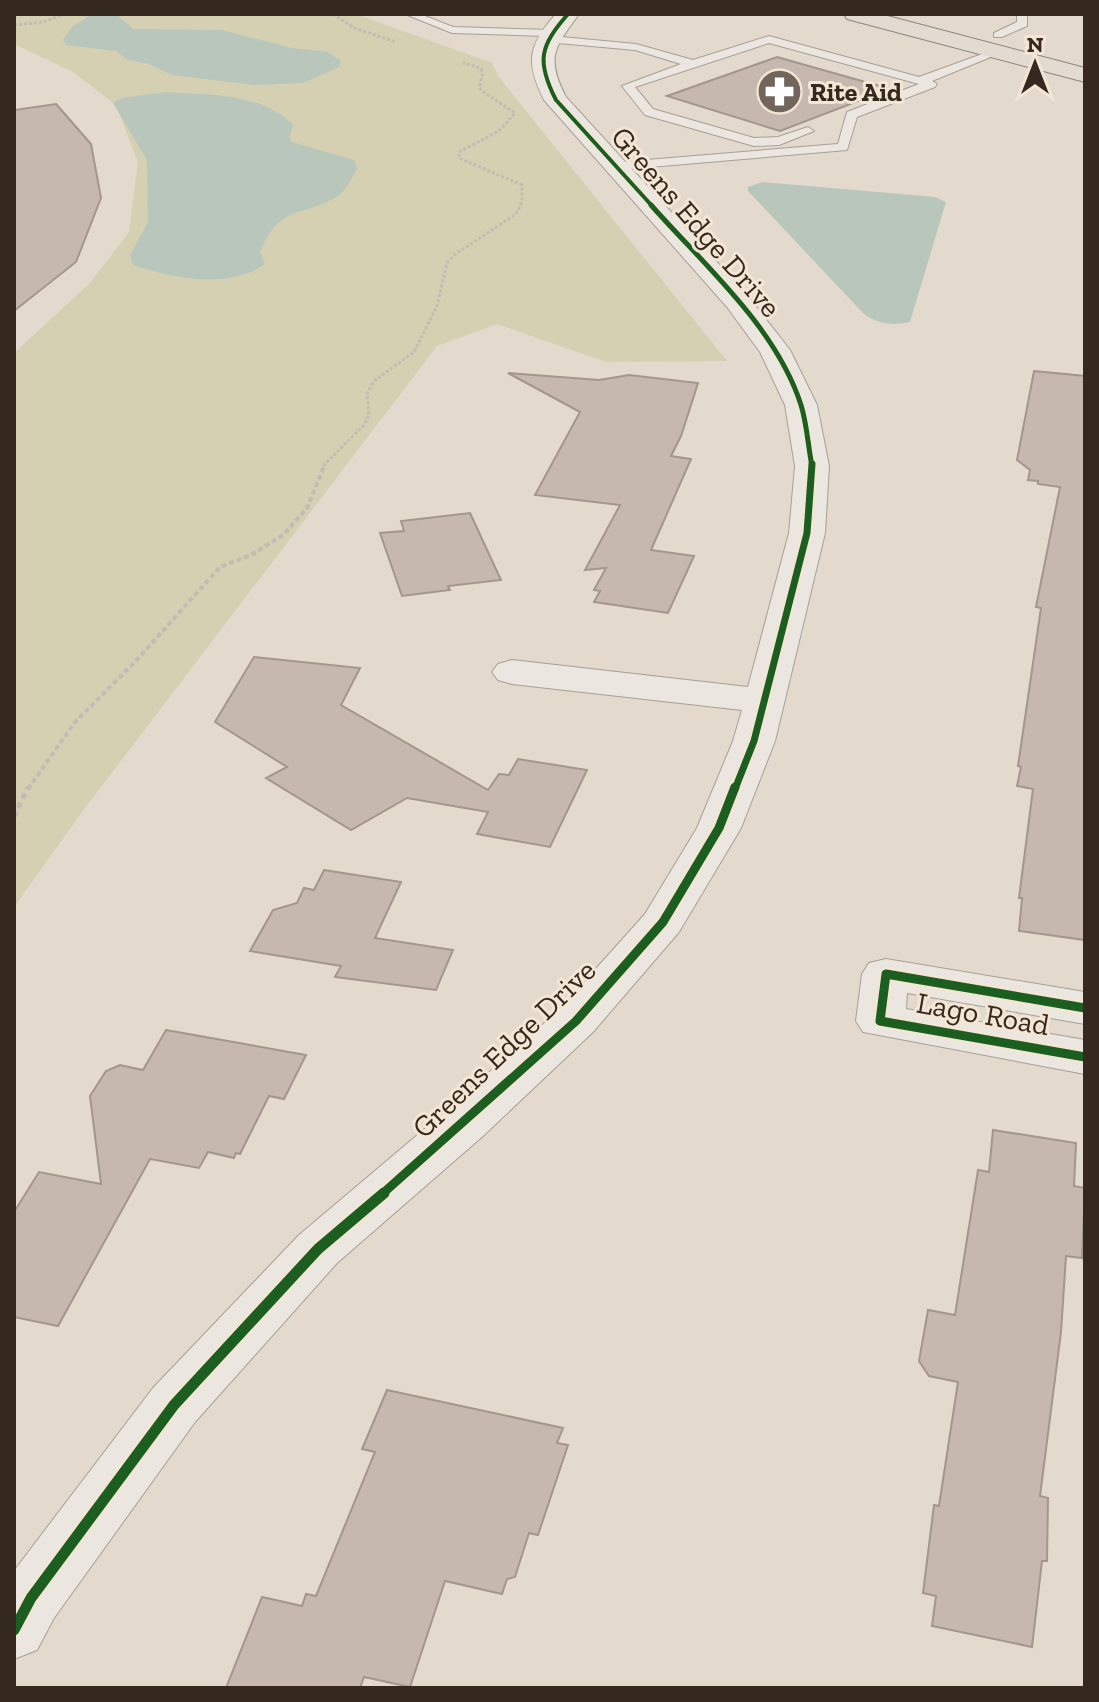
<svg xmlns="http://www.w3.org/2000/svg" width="1099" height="1702" font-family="'Zilla Slab',serif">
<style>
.green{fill:#d4d0b1}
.water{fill:#b8c6bc}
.building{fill:#c6b8ae;stroke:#a2968d;stroke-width:2}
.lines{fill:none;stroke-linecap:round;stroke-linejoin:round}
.lane-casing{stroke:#a89f96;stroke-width:2}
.street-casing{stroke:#a89f96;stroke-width:2}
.primary-casing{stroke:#8d857d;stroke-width:2}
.path-far2{stroke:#c3bcb5;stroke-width:3;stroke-dasharray:3 2;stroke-linecap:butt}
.path-far1{stroke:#c3bcb5;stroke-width:4;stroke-dasharray:5 3;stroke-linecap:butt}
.path{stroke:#c3bcb5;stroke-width:5;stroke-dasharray:6 4;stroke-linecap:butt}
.lane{fill:#ebe6df;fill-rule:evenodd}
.street{fill:#ebe6df;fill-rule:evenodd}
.primary{fill:#e2dbd1;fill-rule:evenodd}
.cycleway-far4-casing{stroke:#f3e6d4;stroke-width:7}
.cycleway-far3-casing{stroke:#f3e6d4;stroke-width:8}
.cycleway-far2-casing{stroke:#f3e6d4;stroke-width:11}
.cycleway-far1-casing{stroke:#f3e6d4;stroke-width:14}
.cycleway-casing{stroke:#f3e6d4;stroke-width:16}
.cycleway-far4{stroke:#1b5e20;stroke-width:4}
.cycleway-far3{stroke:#1b5e20;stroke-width:5}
.cycleway-far2{stroke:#1b5e20;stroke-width:7}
.cycleway-far1{stroke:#1b5e20;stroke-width:9}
.cycleway{stroke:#1b5e20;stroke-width:11}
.labels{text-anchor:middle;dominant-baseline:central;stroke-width:6;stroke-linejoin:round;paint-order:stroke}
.far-poi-label{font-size:26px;font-weight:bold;fill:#35281f;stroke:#f3e6d4;text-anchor:start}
.street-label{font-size:30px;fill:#35281f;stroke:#f3e6d4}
</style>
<rect width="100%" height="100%" fill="#e3dacd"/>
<path class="green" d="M 14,14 L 356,14 L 492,63 L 498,76 L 727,361 L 606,362 L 497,324 L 437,346 L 82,812 L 14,907 L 14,353 L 89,284 L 129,232 L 138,162 L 116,105 L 73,72 L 14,44 Z"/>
<path class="water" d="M 92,14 L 117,15 L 133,29 L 221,30 L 296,49 L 326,51 L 341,61 L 339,67 L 303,83 L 254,85 L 172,75 L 149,64 L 128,60 L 116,51 L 66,45 L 63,40 L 72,27 Z
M 165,92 C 206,95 262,92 293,125 L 289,138 L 292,142 L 354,160 L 357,169 C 352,177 346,190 339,195 C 303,219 279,202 260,253 L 265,264 C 228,290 172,278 133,265 L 130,255 L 148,222 L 147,160 L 113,103 L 122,98 Z
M 762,182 L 935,197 L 946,202 L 910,322 C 893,326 878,324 864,314 L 748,191 L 748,187 Z"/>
<path class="building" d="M 777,57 L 890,89 L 780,131 L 667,96 Z
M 56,104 L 91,144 L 101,198 L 76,262 L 14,311 L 14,110 Z
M 1034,371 L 1085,376 L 1085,940 L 1019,931 L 1022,898 L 1019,898 L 1033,789 L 1017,786 L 1021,767 L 1018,766 L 1041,608 L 1036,607 L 1060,487 L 1038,484 L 1038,481 L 1028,480 L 1030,470 L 1017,460 Z
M 508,373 L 599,380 L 629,375 L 698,383 L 681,436 L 671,456 L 691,459 L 651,550 L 694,556 L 668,613 L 594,602 L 600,591 L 594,590 L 606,568 L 585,570 L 620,505 L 535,495 L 580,412 Z
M 470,513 L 501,580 L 448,586 L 450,590 L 402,596 L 380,533 L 404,531 L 401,521 Z
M 254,657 L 360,668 L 341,705 L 488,790 L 499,774 L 509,775 L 518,759 L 587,770 L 550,847 L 477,834 L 488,812 L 407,798 L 351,830 L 266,778 L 287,767 L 215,722 Z
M 324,870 L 401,882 L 375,938 L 453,950 L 436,990 L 335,977 L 341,966 L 250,951 L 273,910 L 297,903 L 304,888 L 314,890 Z
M 166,1030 L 306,1055 L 284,1099 L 269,1096 L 240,1154 L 236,1153 L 234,1158 L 208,1152 L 199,1168 L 150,1159 L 58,1326 L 14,1317 L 14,1212 L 39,1172 L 101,1184 L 90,1096 L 106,1071 L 120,1065 L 143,1070 Z
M 993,1130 L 1076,1143 L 1074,1186 L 1085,1188 L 1082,1258 L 1066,1256 L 1061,1332 L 1040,1496 L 1048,1498 L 1047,1561 L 1042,1561 L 1032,1647 L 932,1626 L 936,1596 L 923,1593 L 934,1505 L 939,1506 L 958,1382 L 929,1376 L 919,1361 L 928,1310 L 955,1315 L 978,1170 L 989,1172 Z
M 387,1390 L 563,1428 L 557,1443 L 568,1445 L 538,1535 L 529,1533 L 515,1577 L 507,1579 L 502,1594 L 445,1581 L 410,1687 L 364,1677 L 360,1688 L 226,1688 L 262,1597 L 302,1606 L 306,1594 L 316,1596 L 375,1452 L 362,1449 Z"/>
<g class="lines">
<defs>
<path id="lane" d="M 405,14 L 420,14 L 453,27 L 550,30 L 556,33 L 551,36 L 636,44 L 693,60 L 769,36 L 919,77 L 993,50 L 1003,52 L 932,81 L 937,84 L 935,87 L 857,117 L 847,150 L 615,170 L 610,169 L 610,163 L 838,144 L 847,112 L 919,84 L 769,43 L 635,87 L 653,109 L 754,138 L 778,137 L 808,127 L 814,131 L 779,145 L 754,146 L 645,115 L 622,86 L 681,64 L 635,50 L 547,42 L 541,39 L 545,36 L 452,33 Z
M 1017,14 L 1027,14 L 1027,26 L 1002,37 L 994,37 L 994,33 L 1017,22 Z"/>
<path id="street" d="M 556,14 L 579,14 C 555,47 545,57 566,97 L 747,295 L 790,350 L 817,405 L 829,466 L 825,533 L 775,741 L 741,828 L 679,932 L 593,1032 L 483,1136 L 337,1263 L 195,1422 L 54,1618 L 37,1650 L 14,1659 L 14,1571 L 153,1388 L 299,1235 L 447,1110 L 559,1010 L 645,914 L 697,828 L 733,741 L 742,710 L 512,684 L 498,680 L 492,672 L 498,664 L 512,660 L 748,687 L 789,533 L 795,466 L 785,405 L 760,352 L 727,307 L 544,100 C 525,62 528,45 556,14 Z
M 886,959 L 1085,992 L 1085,1024 L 907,993 L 906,1009 L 1085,1040 L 1085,1074 L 863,1032 L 856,1021 L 862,974 L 869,963 Z"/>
<path id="primary" d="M 844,14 L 880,14 L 1085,68 L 1085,82 L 847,19 Z"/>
</defs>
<use href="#lane" class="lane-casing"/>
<use href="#street" class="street-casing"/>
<use href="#primary" class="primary-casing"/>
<path class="path-far2" d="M 333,14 L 354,28 L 396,42
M 14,25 L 43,22 L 64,14
M 323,466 L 364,425 L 369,415 L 367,394 L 374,381 L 414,352 L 437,306 L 447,263 L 454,255 L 516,214 L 522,202 L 522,185 L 459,158 L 459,152 L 499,131 L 515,113 L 482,91 L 479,87 L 483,73 L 480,68 L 463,63"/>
<path class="path-far1" d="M 28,789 L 75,722 L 135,662 L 220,567 L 251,555 L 283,535 L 307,508 L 325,464"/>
<path class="path" d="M 14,817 L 28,787"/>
<use href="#lane" class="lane"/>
<use href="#street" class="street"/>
<use href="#primary" class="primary"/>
<defs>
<path id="cycleway-far4" d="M 568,14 C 540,46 536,61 556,100 L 653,207"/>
<path id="cycleway-far3" d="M 651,205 C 704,265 776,327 801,405 C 807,424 808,446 812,466"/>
<path id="cycleway-far2" d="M 735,789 L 754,741 L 807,533 L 812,464"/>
<path id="cycleway-far1" d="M 1085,1008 L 886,974 L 880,1021 L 1085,1057
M 381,1195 L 576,1021 L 663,922 L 719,828 L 735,787"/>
<path id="cycleway" d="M 14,1630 L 31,1598 L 174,1405 L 318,1249 L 384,1193"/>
</defs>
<use href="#cycleway-far4" class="cycleway-far4-casing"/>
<use href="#cycleway-far3" class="cycleway-far3-casing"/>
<use href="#cycleway-far2" class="cycleway-far2-casing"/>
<use href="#cycleway-far1" class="cycleway-far1-casing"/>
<use href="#cycleway" class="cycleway-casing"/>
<use href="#cycleway-far4" class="cycleway-far4"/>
<use href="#cycleway-far3" class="cycleway-far3"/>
<use href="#cycleway-far2" class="cycleway-far2"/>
<use href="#cycleway-far1" class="cycleway-far1"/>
<use href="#cycleway" class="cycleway"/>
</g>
<defs>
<symbol id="pharmacy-disc" viewBox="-11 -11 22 22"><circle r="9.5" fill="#72665c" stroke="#f3e6d4"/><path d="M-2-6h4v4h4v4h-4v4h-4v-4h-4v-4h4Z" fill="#fff"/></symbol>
</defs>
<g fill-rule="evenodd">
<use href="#pharmacy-disc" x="754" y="66" width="51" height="51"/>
</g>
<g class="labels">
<g class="far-poi-label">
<text x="810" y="92">Rite Aid</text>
</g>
<g class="street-label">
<text transform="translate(696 222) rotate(49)">Greens Edge Drive</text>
<text transform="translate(983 1014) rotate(10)">Lago Road</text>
<text transform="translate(504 1049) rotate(-44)">Greens Edge Drive</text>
</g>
</g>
<rect width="1099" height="1702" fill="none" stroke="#35281f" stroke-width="32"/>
<g transform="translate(1035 64)" stroke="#f3e6d4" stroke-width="6" paint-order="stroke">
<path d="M0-6L14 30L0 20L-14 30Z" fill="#35281f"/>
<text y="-12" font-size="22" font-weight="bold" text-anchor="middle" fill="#35281f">N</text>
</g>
</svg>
